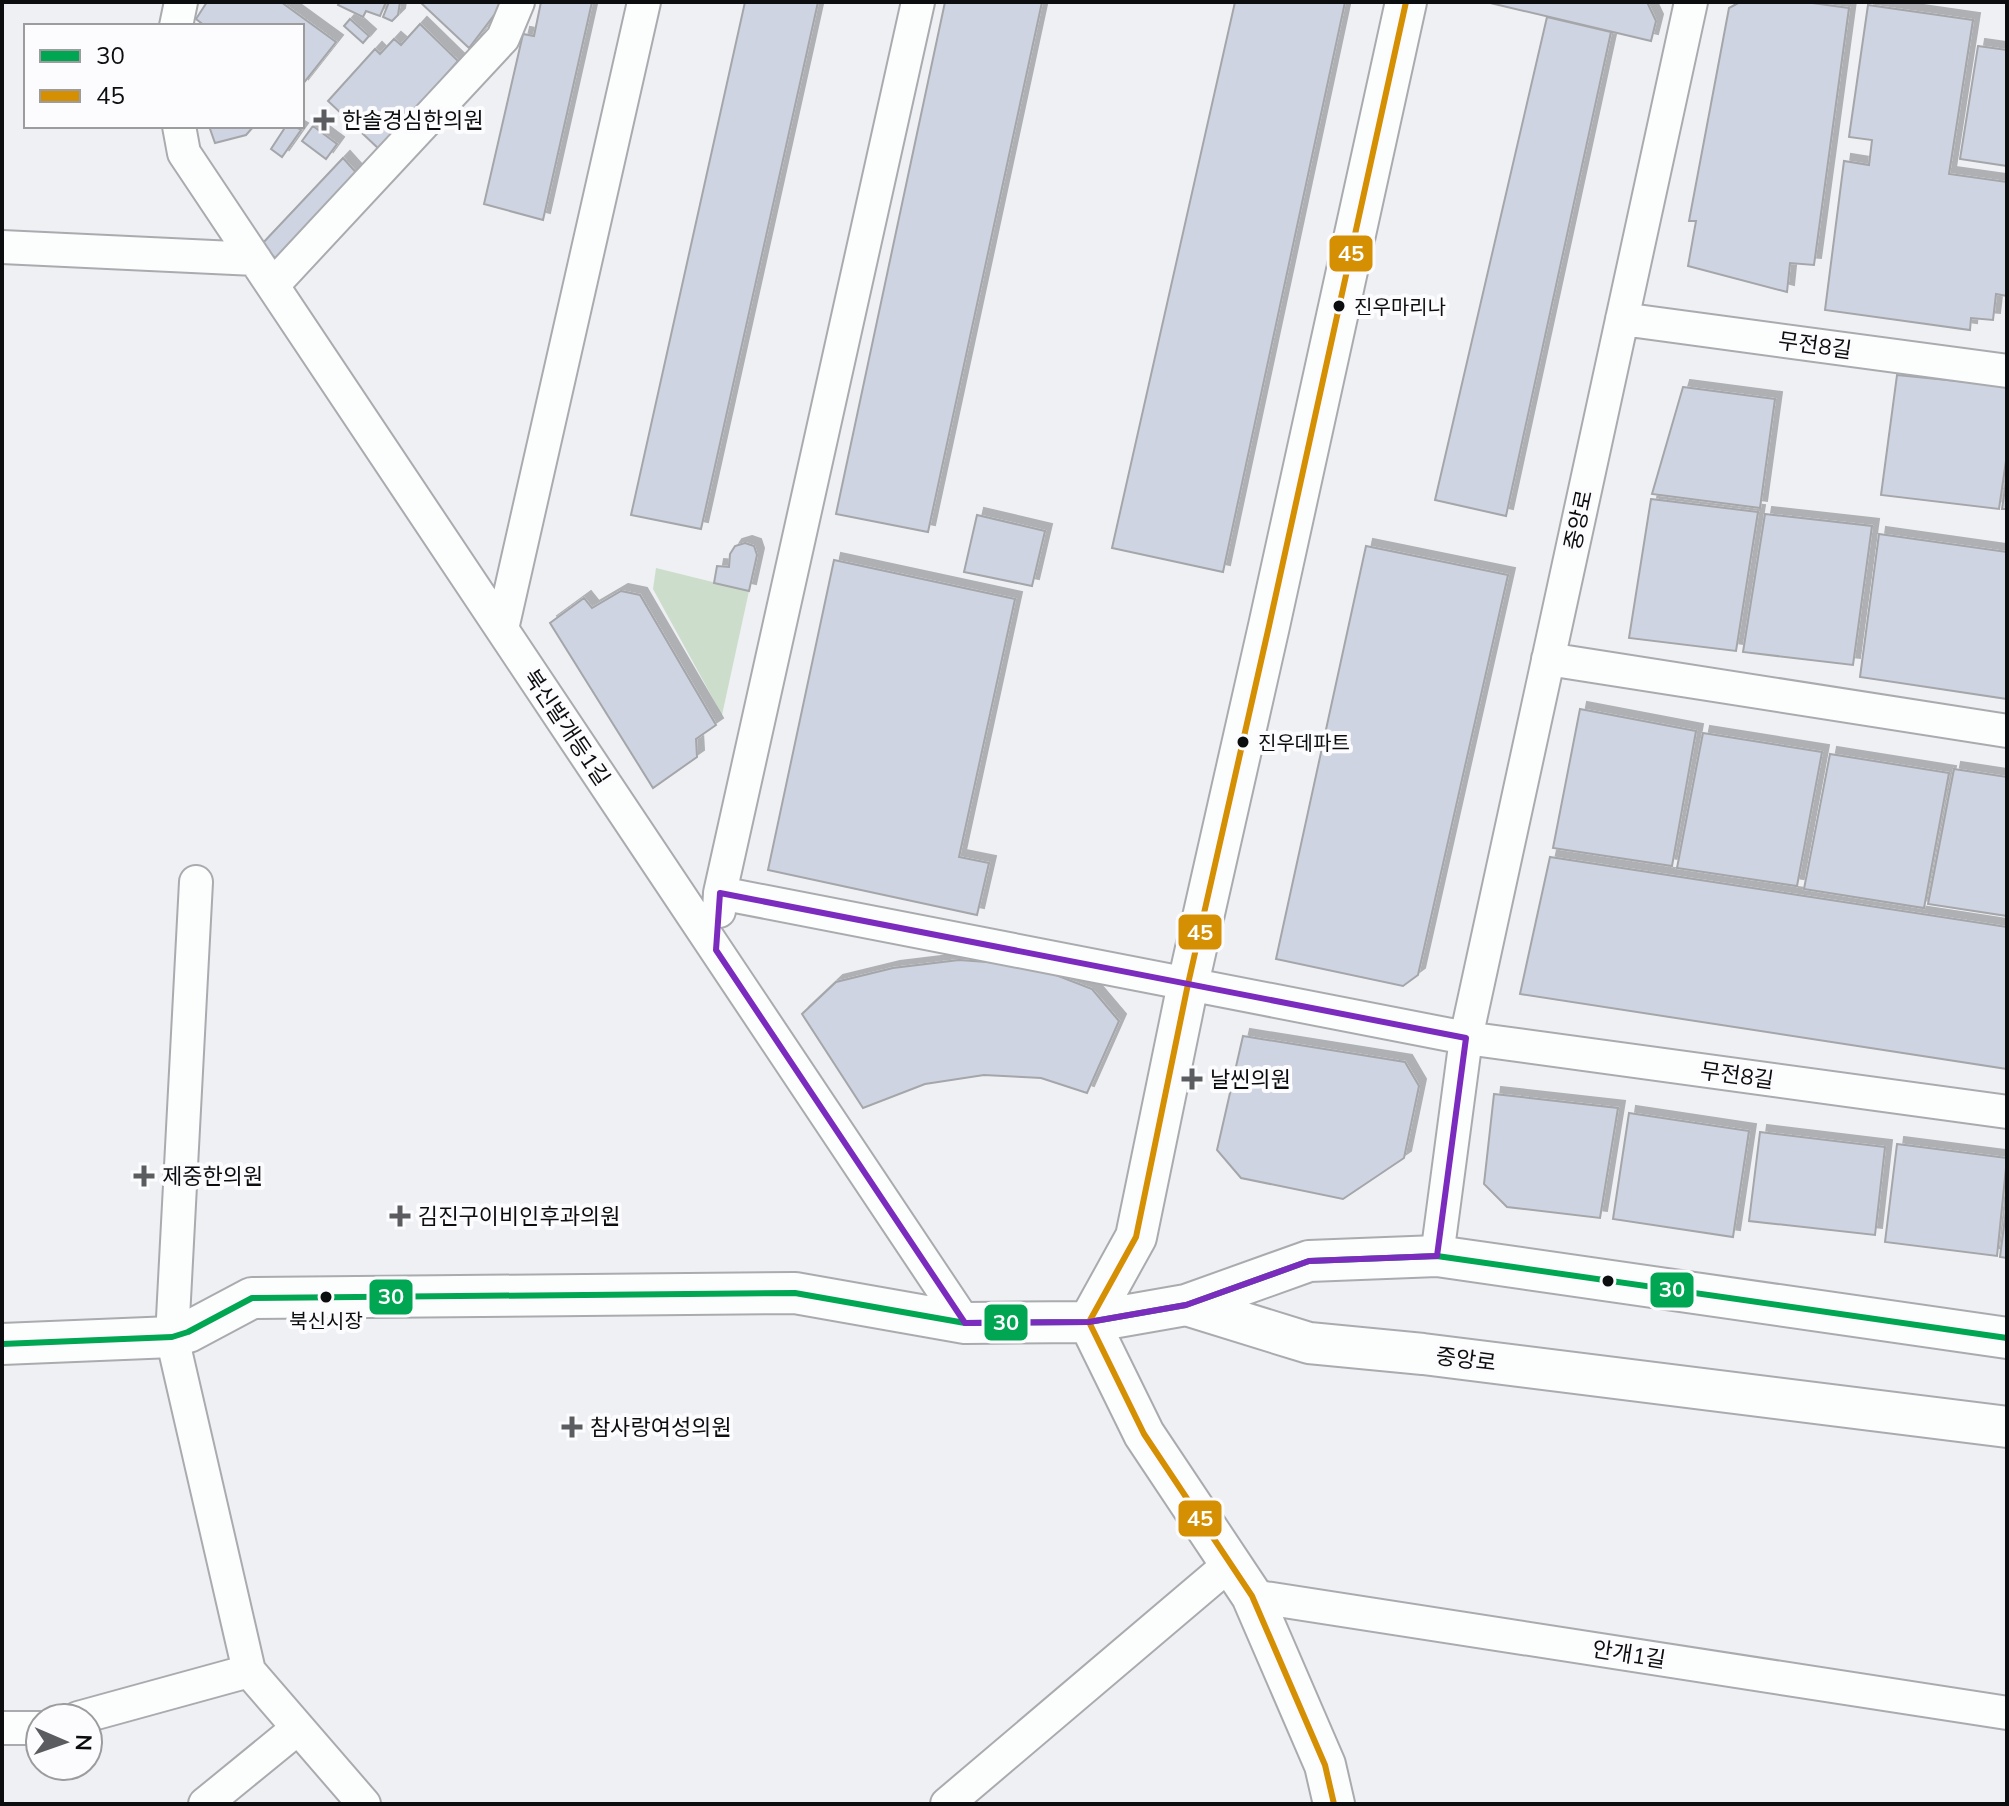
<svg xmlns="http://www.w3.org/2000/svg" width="2009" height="1806" font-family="Mulish,'Noto Sans KR',sans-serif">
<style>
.green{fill:#ccddcb}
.building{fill:#ced4e1;stroke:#a5a6a9;stroke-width:2;filter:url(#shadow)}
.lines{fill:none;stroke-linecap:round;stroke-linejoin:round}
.minor-casing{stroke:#aaabae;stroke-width:36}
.tertiary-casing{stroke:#aaabae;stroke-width:44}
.minor{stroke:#fcfdfd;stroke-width:32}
.tertiary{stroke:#fcfdfd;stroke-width:40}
.bus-1-casing{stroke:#fcfcfe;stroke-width:12}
.bus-2-casing{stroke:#fcfcfe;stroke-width:12}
.bus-1{stroke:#00a651;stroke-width:6}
.bus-2{stroke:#d48f02;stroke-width:6}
.marked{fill:none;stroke:#7b2cbf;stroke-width:6;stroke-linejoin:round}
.poi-dot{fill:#5b5c5f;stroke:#fcfcfe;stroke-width:3}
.bus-dot{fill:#0c0d0f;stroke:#fcfcfe;stroke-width:3}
.labels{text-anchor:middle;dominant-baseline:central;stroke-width:8;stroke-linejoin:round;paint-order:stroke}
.bus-label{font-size:20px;fill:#0c0d0f;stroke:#fcfcfe;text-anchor:start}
.poi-label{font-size:22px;fill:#0c0d0f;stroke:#fcfcfe;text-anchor:start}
.street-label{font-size:22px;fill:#0c0d0f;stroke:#fcfcfe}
.line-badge{stroke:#fcfcfe;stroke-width:3}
.badge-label{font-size:22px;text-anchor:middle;font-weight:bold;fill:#fff}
</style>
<defs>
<filter id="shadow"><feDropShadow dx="7" dy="-7" stdDeviation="0" flood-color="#0004"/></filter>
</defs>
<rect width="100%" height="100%" fill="#eef0f4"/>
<path class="green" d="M 656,568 L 749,591 L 722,715 L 653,589 Z"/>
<path class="building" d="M 207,2 L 281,2 L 336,42 L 302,85 L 302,26 L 205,26 L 196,19 Z
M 339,2 L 386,2 L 380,16 L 366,11 L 363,17 L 338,5 Z
M 389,2 L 400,2 L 398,15 L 392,21 L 383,17 Z
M 420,2 L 504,2 L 469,48 Z
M 541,2 L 592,2 L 543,220 L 484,204 L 523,34 L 534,36 Z
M 745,2 L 818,2 L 701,529 L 631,515 Z
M 945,2 L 1042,2 L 928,532 L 836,514 Z
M 1235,2 L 1345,2 L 1223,572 L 1112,548 Z
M 1486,2 L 1647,2 L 1656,21 L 1651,41 Z
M 1740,2 L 1805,2 L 1849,8 L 1814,265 L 1790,263 L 1787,292 L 1688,266 L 1696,221 L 1689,221 L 1729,8 Z
M 1868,5 L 1973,20 L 1949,174 L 2007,182 L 2007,296 L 1996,294 L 1993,320 L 1971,318 L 1970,330 L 1825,310 L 1844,161 L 1869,165 L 1872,140 L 1849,137 Z
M 1547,17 L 1611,32 L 1506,516 L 1435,500 Z
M 350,19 L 369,36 L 363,43 L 344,26 Z
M 420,24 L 458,61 L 380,150 L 328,101 L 375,49 L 380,54 L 394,39 L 401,45 Z
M 1978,46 L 2007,50 L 2007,166 L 1960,159 Z
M 209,126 L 254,126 L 246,135 L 215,143 Z
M 286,126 L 294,126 L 301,130 L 282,157 L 271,149 Z
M 313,126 L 337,144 L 326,159 L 302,141 Z
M 343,158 L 361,178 L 283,265 L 261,245 Z
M 1897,375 L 2007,386 L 2007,454 L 1999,509 L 1881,495 Z
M 1683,387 L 1775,399 L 1760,508 L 1652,494 Z
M 2007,475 L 2007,509 L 2002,509 Z
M 1651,499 L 1758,512 L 1736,651 L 1629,638 Z
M 1765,514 L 1872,526 L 1853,665 L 1743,652 Z
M 977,515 L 1045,531 L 1032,586 L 964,572 Z
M 1879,534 L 2007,552 L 2007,699 L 1860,677 Z
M 745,543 L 754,546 L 757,555 L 749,591 L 714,583 L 717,566 L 729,567 L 730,554 L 735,546 Z
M 1366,546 L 1508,575 L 1418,975 L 1403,986 L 1276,959 Z
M 834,560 L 1015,599 L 959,857 L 989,863 L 977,915 L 768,870 Z
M 621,591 L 640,595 L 716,725 L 696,739 L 697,757 L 653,788 L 550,623 L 584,598 L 592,608 Z
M 1580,709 L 1696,731 L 1672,866 L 1553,848 Z
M 1703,733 L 1822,752 L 1797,886 L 1677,868 Z
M 1830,754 L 1949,773 L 1924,908 L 1804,889 Z
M 1954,769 L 2007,777 L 2007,916 L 1928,904 Z
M 1550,857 L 2007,927 L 2007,1069 L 1520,994 Z
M 959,960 L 1030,965 L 1092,989 L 1119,1021 L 1087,1093 L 1041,1078 L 984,1075 L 925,1084 L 863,1108 L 802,1014 L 836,982 L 893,968 Z
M 1243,1036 L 1405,1062 L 1419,1086 L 1404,1158 L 1343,1199 L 1241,1178 L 1217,1150 Z
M 1494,1094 L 1618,1108 L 1600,1218 L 1507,1207 L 1484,1184 Z
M 1629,1113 L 1749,1131 L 1733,1237 L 1613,1219 Z
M 1760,1132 L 1885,1147 L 1875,1235 L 1749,1221 Z
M 1897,1144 L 2007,1158 L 1997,1256 L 1885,1242 Z
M 2007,1203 L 2007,1258 L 2000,1257 Z"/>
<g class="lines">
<defs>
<path id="minor" d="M 176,26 L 181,2
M 179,126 L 184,153 L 965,1323
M 2,247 L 255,259
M 273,285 L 503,38 L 518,2
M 1622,319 L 2007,371
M 502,629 L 644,2
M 1548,659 L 2007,731
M 196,882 L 172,1337 L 249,1671 L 364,1804
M 720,893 L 1466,1038 L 2007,1112
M 719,911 L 720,893 L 918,2
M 1437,1256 L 1466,1038 L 1691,2
M 1252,1596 L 2007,1713
M 78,1718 L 249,1671
M 2,1728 L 40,1728
M 205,1804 L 298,1728
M 947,1804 L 1231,1563"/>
<path id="tertiary" d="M 1186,1305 L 1309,1343 L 1423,1354 L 2007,1427
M 2,1344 L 172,1337 L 188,1332 L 252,1298 L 795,1293 L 965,1323 L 1089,1322 L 1186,1305 L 1309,1261 L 1437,1256 L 2007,1338
M 1334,1804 L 1325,1765 L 1252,1596 L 1144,1434 L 1089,1322 L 1136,1237 L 1188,984 L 1269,626 L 1406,2"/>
</defs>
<use href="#minor" class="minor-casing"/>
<use href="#tertiary" class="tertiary-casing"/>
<use href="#minor" class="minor"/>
<use href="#tertiary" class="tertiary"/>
<defs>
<path id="bus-1" d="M 2,1344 L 172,1337 L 188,1332 L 252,1298 L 795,1293 L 965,1323 L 1089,1322 L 1186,1305 L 1309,1261 L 1437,1256 L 2007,1338"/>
<path id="bus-2" d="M 1334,1804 L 1325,1765 L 1252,1596 L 1144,1434 L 1089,1322 L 1136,1237 L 1188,984 L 1269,626 L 1406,2"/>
</defs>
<use href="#bus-1" class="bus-1-casing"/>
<use href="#bus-2" class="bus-2-casing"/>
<use href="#bus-1" class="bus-1"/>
<use href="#bus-2" class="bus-2"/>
</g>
<path class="marked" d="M 720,893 L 1466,1038 L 1437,1256 L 1309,1261 L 1186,1305 L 1089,1322 L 965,1323 L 716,950 Z"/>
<g class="poi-dot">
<path d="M320 108h8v8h8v8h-8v8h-8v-8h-8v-8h8z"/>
<path d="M1188 1067h8v8h8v8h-8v8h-8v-8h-8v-8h8z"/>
<path d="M140 1164h8v8h8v8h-8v8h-8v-8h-8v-8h8z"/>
<path d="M396 1204h8v8h8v8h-8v8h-8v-8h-8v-8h8z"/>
<path d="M568 1415h8v8h8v8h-8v8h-8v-8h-8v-8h8z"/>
</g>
<g class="bus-dot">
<circle cx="1339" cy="306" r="7"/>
<circle cx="1243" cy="742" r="7"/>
<circle cx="1608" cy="1281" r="7"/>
<circle cx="326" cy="1297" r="7"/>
</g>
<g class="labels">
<g class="bus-label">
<text x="1354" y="306">진우마리나</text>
<text x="1258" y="742">진우데파트</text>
<text x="326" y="1320" text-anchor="middle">북신시장</text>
</g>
<g class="poi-label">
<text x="342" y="120">한솔경심한의원</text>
<text x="1210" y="1079">날씬의원</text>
<text x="162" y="1176">제중한의원</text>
<text x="418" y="1216">김진구이비인후과의원</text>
<text x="590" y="1427">참사랑여성의원</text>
</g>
<g class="street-label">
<text transform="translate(1815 345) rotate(8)">무전8길</text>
<text transform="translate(1578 520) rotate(-78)">중앙로</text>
<text transform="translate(567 727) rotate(56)">북신발개등1길</text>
<text transform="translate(1737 1075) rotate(8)">무전8길</text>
<text transform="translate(1466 1359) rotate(7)">중앙로</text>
<text transform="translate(1629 1654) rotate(9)">안개1길</text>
</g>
</g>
<g class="line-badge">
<rect x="1328" y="234" width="46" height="39" rx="8" fill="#d48f02"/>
<rect x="1177" y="913" width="46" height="38" rx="8" fill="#d48f02"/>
<rect x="1649" y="1271" width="46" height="38" rx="8" fill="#00a651"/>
<rect x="368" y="1278" width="46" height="38" rx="8" fill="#00a651"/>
<rect x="983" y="1303" width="46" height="39" rx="8" fill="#00a651"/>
<rect x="1177" y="1499" width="46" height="39" rx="8" fill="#d48f02"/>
</g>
<g class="badge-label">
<text x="1351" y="261">45</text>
<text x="1200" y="940">45</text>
<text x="1672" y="1297">30</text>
<text x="391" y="1304">30</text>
<text x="1006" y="1330">30</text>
<text x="1200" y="1526">45</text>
</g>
<rect width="2009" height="1806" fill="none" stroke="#0c0d0f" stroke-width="8"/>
<rect x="24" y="24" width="280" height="104" fill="#fcfcfe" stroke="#9c9c9e" stroke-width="2"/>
<rect x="40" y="50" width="40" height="12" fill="#00a651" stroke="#9c9c9e" stroke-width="2"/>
<text x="96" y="64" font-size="24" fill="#0c0d0f">30</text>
<rect x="40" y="90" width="40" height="12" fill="#d48f02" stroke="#9c9c9e" stroke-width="2"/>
<text x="96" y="104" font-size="24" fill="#0c0d0f">45</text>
<g transform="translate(64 1742) rotate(92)"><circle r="38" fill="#fcfcfe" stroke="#9c9c9e" stroke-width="2"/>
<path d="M0-6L14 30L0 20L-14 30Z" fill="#5b5c5f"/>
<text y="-12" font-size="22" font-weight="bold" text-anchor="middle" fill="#0c0d0f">N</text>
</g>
</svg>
